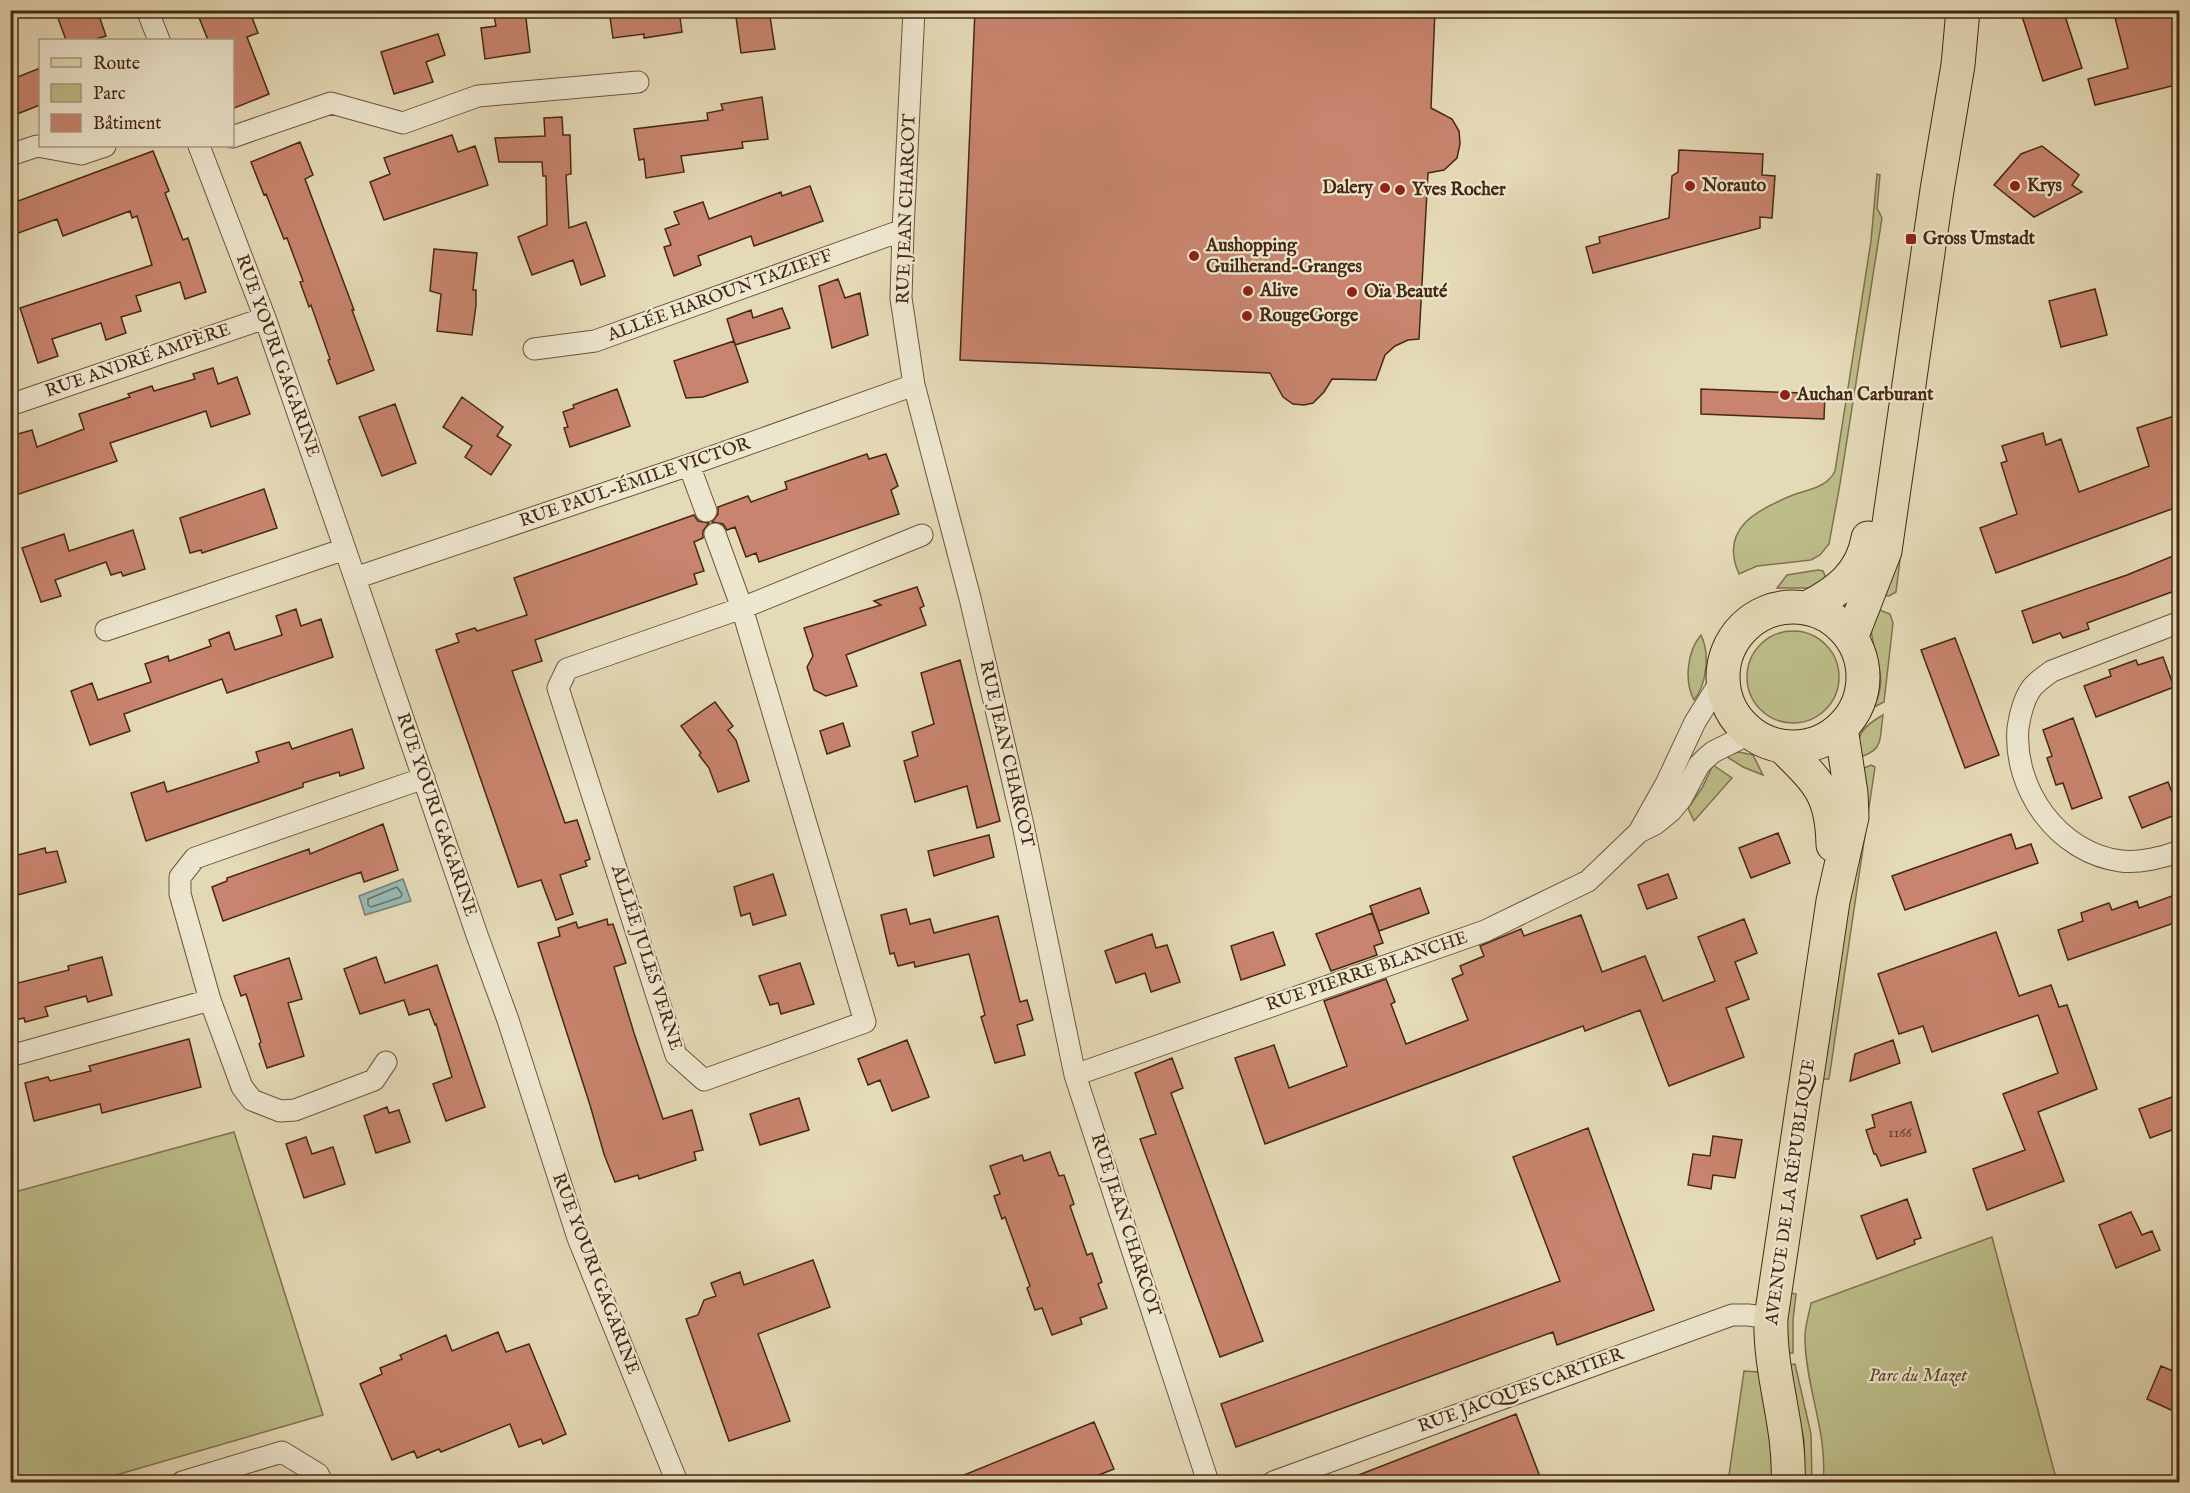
<svg xmlns="http://www.w3.org/2000/svg" width="2190" height="1493" font-family="'IM FELL English',serif">
<style>
.green{fill:#bcbd89;stroke:#81724e;stroke-width:1.5}
.water{fill:#98b9b6;stroke:#777f75;stroke-width:1.5}
.lines{fill:none;stroke-linecap:round;stroke-linejoin:round}
.shore{stroke:#6f7064;stroke-width:1.5}
.building{fill:#c8846e;stroke:#462813;stroke-width:1.5}
.minor-casing{stroke:#6e543c;stroke-width:23}
.primary-casing{stroke:#462813;stroke-width:35}
.minor{stroke:#eee7d0;stroke-width:21}
.primary{stroke:#e5dab7;stroke-width:33}
.poi-dot{fill:#8f2418;stroke:#eee7d0;stroke-width:2}
.labels{text-anchor:middle;dominant-baseline:central;stroke-width:4.5;stroke-linejoin:round;paint-order:stroke}
.number-label{font-size:15px;fill:#663f2a}
.poi-label{font-size:18px;font-weight:bold;fill:#462813;stroke:#eee7d0;text-anchor:start}
.street-label{font-size:18px;fill:#462813;stroke:#eee7d0}
.park-label{font-size:18px;font-style:italic;fill:#5e462b;stroke:#eee7d0}
</style>
<rect width="100%" height="100%" fill="#e5dab7"/>
<filter id="stains"><feTurbulence type="fractalNoise" baseFrequency=".00333" numOctaves="4"/><feColorMatrix values="0 0 0 0 .2 0 0 0 0 .09 0 0 0 0 .02 0 0 0 .5 -.17"/></filter>
<radialGradient id="worn" r=".72"><stop offset=".6" stop-color="#630" stop-opacity="0"/><stop offset="1" stop-color="#630" stop-opacity=".3"/></radialGradient>
<path class="green" d="M 1877,174 L 1880,175 L 1877,208 L 1882,218 L 1840,484 L 1829,544 L 1820,555 L 1811,560 L 1757,566 L 1739,574 C 1719,529 1756,510 1793,495 C 1807,490 1828,487 1835,471 L 1871,241 Z
M 1901,552 L 1896,592 L 1889,596 L 1876,594 Z
M 1818,570 L 1823,571 L 1828,583 L 1808,588 L 1777,588 L 1787,575 Z
M 1872,607 L 1890,614 L 1893,623 L 1884,702 L 1874,707 C 1888,677 1876,665 1872,636 C 1870,627 1871,617 1872,607 Z
M1747 677a46 46 0 1 1 92 0a46 46 0 1 1-92 0Z
M 1701,635 C 1710,653 1707,684 1694,700 C 1684,682 1687,651 1701,635 Z
M 1883,715 C 1879,743 1884,751 1854,759 C 1859,734 1860,728 1883,715 Z
M 1739,752 L 1753,755 L 1763,775 L 1743,767 L 1724,755 Z
M 1713,765 L 1732,778 L 1694,821 L 1688,808 L 1702,788 Z
M 1871,765 L 1875,767 L 1829,1079 L 1823,1079 L 1855,772 Z
M 234,1132 L 323,1415 L 92,1482 L 11,1482 L 11,1193 Z
M 1992,1237 L 2057,1482 L 1823,1482 C 1828,1433 1806,1389 1805,1340 C 1804,1328 1809,1315 1811,1303 Z
M 1791,1293 L 1796,1294 L 1793,1320 L 1793,1353 L 1787,1353 L 1786,1330 Z
M 1795,1364 L 1811,1434 L 1812,1482 L 1804,1482 L 1804,1441 L 1788,1365 Z
M 1744,1371 L 1759,1372 L 1771,1439 L 1772,1482 L 1728,1482 Z"/>
<path class="water" d="M 403,879 L 411,901 L 365,915 L 359,896 Z"/>
<g class="lines">
<path class="shore" d="M 397,887 L 402,894 L 401,897 L 371,907 L 368,905 L 368,899 Z"/>
</g>
<path class="building" d="M 55,10 L 97,10 L 106,36 L 93,40 L 66,40 Z
M 196,10 L 249,10 L 258,33 L 247,37 L 269,94 L 232,109 L 232,40 L 208,40 Z
M 493,10 L 525,10 L 530,52 L 485,59 L 481,28 L 496,26 Z
M 609,10 L 679,10 L 682,32 L 644,38 L 644,34 L 613,38 Z
M 735,10 L 769,10 L 775,49 L 741,53 Z
M 975,10 L 1435,10 L 1431,108 L 1452,119 L 1459,131 L 1460,144 L 1457,158 L 1444,170 L 1428,173 L 1419,339 L 1408,340 L 1395,346 L 1385,355 L 1376,380 L 1332,379 L 1324,392 L 1313,403 L 1304,405 L 1293,404 L 1283,397 L 1270,373 L 960,360 Z
M 2020,10 L 2063,10 L 2082,68 L 2043,81 Z
M 2113,10 L 2180,10 L 2180,84 L 2095,105 L 2088,79 L 2128,68 Z
M 438,34 L 445,55 L 426,62 L 433,82 L 394,94 L 381,52 Z
M 40,68 L 40,105 L 17,114 L 10,98 L 10,80 Z
M 762,97 L 768,139 L 742,142 L 743,148 L 681,156 L 684,172 L 646,178 L 644,159 L 639,160 L 634,129 L 708,120 L 707,113 L 723,110 L 721,104 Z
M 562,117 L 563,135 L 570,135 L 571,174 L 566,175 L 569,228 L 586,222 L 605,276 L 581,285 L 573,260 L 532,275 L 518,237 L 547,225 L 546,176 L 543,176 L 542,162 L 499,162 L 495,138 L 545,136 L 544,118 Z
M 452,135 L 458,152 L 475,146 L 488,185 L 384,220 L 370,182 L 390,174 L 384,158 Z
M 300,142 L 313,175 L 305,179 L 354,310 L 352,310 L 374,370 L 337,384 L 328,360 L 330,359 L 311,305 L 309,307 L 300,282 L 303,281 L 287,238 L 284,239 L 266,194 L 264,195 L 251,162 Z
M 2042,146 L 2079,175 L 2072,185 L 2082,192 L 2034,217 L 1994,185 L 2021,154 Z
M 1679,150 L 1763,154 L 1762,175 L 1775,176 L 1772,218 L 1760,217 L 1760,228 L 1593,273 L 1586,247 L 1600,243 L 1599,237 L 1669,218 L 1672,176 L 1678,172 Z
M 153,151 L 169,191 L 165,193 L 183,240 L 188,238 L 206,292 L 185,299 L 180,282 L 136,296 L 141,311 L 121,317 L 126,333 L 106,340 L 101,323 L 52,339 L 58,356 L 38,363 L 20,308 L 152,265 L 137,216 L 132,218 L 130,211 L 63,236 L 57,219 L 10,236 L 10,204 Z
M 810,186 L 823,221 L 754,246 L 751,236 L 698,256 L 701,265 L 674,276 L 664,247 L 671,245 L 665,229 L 679,224 L 674,212 L 703,202 L 709,219 L 781,192 L 782,196 Z
M 434,249 L 477,253 L 473,290 L 476,290 L 476,305 L 472,335 L 437,331 L 441,294 L 430,291 Z
M 838,279 L 845,298 L 860,293 L 868,335 L 832,348 L 819,286 Z
M 2095,289 L 2107,335 L 2061,347 L 2049,301 Z
M 782,308 L 790,328 L 735,345 L 727,319 L 751,310 L 753,318 Z
M 734,341 L 748,382 L 703,397 L 686,398 L 674,361 Z
M 213,368 L 218,384 L 237,377 L 250,414 L 211,427 L 206,411 L 110,443 L 117,461 L 10,497 L 10,455 L 16,453 L 11,436 L 32,430 L 37,447 L 84,429 L 79,414 L 130,397 L 128,394 L 152,386 L 154,391 L 195,379 L 193,374 Z
M 617,389 L 630,426 L 570,447 L 564,428 L 568,427 L 563,412 L 574,408 L 573,405 Z
M 1701,389 L 1825,394 L 1824,419 L 1701,414 Z
M 462,397 L 503,427 L 497,436 L 511,445 L 491,475 L 465,457 L 472,446 L 443,427 Z
M 395,404 L 416,463 L 382,476 L 359,417 Z
M 2180,414 L 2180,506 L 1996,573 L 1980,528 L 2017,514 L 2001,463 L 2007,461 L 2002,446 L 2043,433 L 2046,445 L 2061,439 L 2079,492 L 2149,466 L 2137,428 Z
M 867,454 L 869,459 L 886,454 L 898,486 L 891,490 L 899,514 L 759,562 L 756,553 L 746,557 L 735,527 L 727,530 L 723,524 L 712,522 L 718,514 L 718,507 L 748,496 L 751,502 L 787,489 L 785,482 Z
M 264,489 L 277,528 L 202,553 L 201,550 L 190,553 L 180,518 Z
M 694,515 L 698,521 L 709,523 L 703,531 L 703,538 L 694,542 L 704,571 L 694,574 L 697,584 L 535,640 L 542,661 L 512,671 L 565,823 L 577,820 L 590,859 L 585,861 L 587,866 L 560,875 L 573,914 L 556,920 L 541,880 L 518,887 L 436,650 L 459,642 L 456,634 L 475,628 L 477,631 L 527,615 L 514,578 Z
M 133,530 L 145,569 L 123,576 L 121,572 L 111,575 L 106,562 L 55,580 L 61,596 L 41,602 L 22,548 L 64,534 L 69,551 Z
M 2180,553 L 2180,589 L 2087,623 L 2089,629 L 2063,638 L 2060,633 L 2033,643 L 2022,611 L 2127,575 Z
M 917,587 L 924,606 L 920,608 L 926,625 L 846,655 L 857,686 L 826,696 L 814,690 L 807,667 L 813,656 L 804,628 L 881,605 L 874,601 Z
M 296,609 L 301,626 L 321,619 L 333,657 L 227,693 L 222,679 L 124,714 L 130,731 L 90,745 L 71,691 L 92,683 L 98,700 L 151,682 L 145,664 L 168,656 L 169,661 L 211,646 L 209,640 L 229,632 L 235,650 L 282,635 L 276,616 Z
M 1955,638 L 1999,755 L 1965,768 L 1921,650 Z
M 2163,657 L 2174,687 L 2096,717 L 2084,686 L 2111,676 L 2109,670 L 2136,660 L 2138,665 Z
M 960,660 L 1000,821 L 977,828 L 967,786 L 915,802 L 904,761 L 918,756 L 912,732 L 934,724 L 921,673 Z
M 715,702 L 733,726 L 728,730 L 736,740 L 749,781 L 718,792 L 709,768 L 699,755 L 701,753 L 681,726 Z
M 2073,718 L 2102,798 L 2072,809 L 2063,783 L 2056,785 L 2047,758 L 2052,756 L 2043,730 Z
M 843,723 L 850,746 L 827,754 L 820,731 Z
M 352,729 L 364,768 L 340,776 L 339,772 L 303,783 L 303,787 L 146,841 L 131,793 L 164,782 L 167,792 L 259,762 L 256,752 L 289,742 L 292,749 Z
M 2168,782 L 2180,813 L 2142,828 L 2129,797 Z
M 383,824 L 398,870 L 364,882 L 361,872 L 223,921 L 212,887 L 227,881 L 227,878 L 309,849 L 310,854 Z
M 1778,833 L 1790,863 L 1751,878 L 1739,848 Z
M 2011,834 L 2016,849 L 2031,844 L 2038,863 L 1905,910 L 1892,876 Z
M 989,835 L 994,857 L 934,876 L 928,851 Z
M 45,848 L 46,853 L 57,851 L 66,882 L 10,897 L 10,857 Z
M 773,874 L 786,915 L 753,925 L 750,913 L 741,916 L 734,887 Z
M 1668,874 L 1677,898 L 1647,909 L 1638,885 Z
M 1420,888 L 1429,913 L 1379,931 L 1370,906 Z
M 2180,893 L 2180,921 L 2068,960 L 2058,930 L 2083,921 L 2081,913 L 2109,903 L 2112,910 L 2137,901 L 2139,908 Z
M 906,909 L 910,924 L 930,919 L 934,933 L 998,916 L 1020,1002 L 1027,1000 L 1033,1020 L 1017,1025 L 1025,1055 L 995,1063 L 981,1017 L 985,1015 L 969,954 L 915,967 L 914,962 L 898,966 L 894,953 L 890,954 L 881,915 Z
M 1372,913 L 1383,943 L 1374,946 L 1377,955 L 1331,971 L 1316,934 Z
M 1581,915 L 1602,972 L 1645,956 L 1663,1001 L 1715,981 L 1698,937 L 1744,919 L 1757,953 L 1735,962 L 1749,999 L 1726,1008 L 1744,1057 L 1669,1086 L 1640,1010 L 1585,1031 L 1583,1026 L 1265,1144 L 1235,1058 L 1274,1045 L 1289,1088 L 1347,1066 L 1324,1001 L 1386,979 L 1395,1002 L 1391,1004 L 1406,1044 L 1468,1020 L 1452,979 L 1463,974 L 1460,966 L 1484,956 L 1480,946 L 1521,929 L 1524,936 Z
M 607,919 L 608,925 L 613,924 L 626,963 L 614,967 L 634,1033 L 663,1119 L 692,1110 L 703,1150 L 694,1152 L 696,1160 L 639,1179 L 638,1175 L 615,1182 L 604,1154 L 590,1105 L 538,943 L 560,936 L 558,928 L 576,922 L 578,928 Z
M 1273,932 L 1285,965 L 1241,980 L 1231,946 Z
M 1996,932 L 2019,996 L 2051,985 L 2059,1007 L 2067,1005 L 2097,1089 L 2038,1112 L 2064,1181 L 1987,1210 L 1973,1169 L 2025,1150 L 2003,1094 L 2058,1073 L 2038,1015 L 1932,1052 L 1923,1026 L 1899,1034 L 1878,974 Z
M 1152,934 L 1156,948 L 1167,945 L 1180,982 L 1151,992 L 1145,973 L 1116,983 L 1105,951 Z
M 102,957 L 112,995 L 88,1002 L 86,996 L 45,1007 L 48,1016 L 25,1022 L 24,1018 L 10,1021 L 10,985 L 69,970 L 68,966 Z
M 376,957 L 385,983 L 437,965 L 485,1107 L 446,1121 L 433,1084 L 452,1077 L 436,1024 L 435,1025 L 429,1009 L 409,1015 L 404,1000 L 360,1014 L 344,969 Z
M 289,958 L 302,999 L 288,1003 L 304,1056 L 267,1068 L 259,1044 L 261,1042 L 246,994 L 241,996 L 234,976 Z
M 800,963 L 814,1004 L 781,1014 L 778,1003 L 770,1005 L 759,976 Z
M 189,1039 L 201,1087 L 102,1113 L 100,1104 L 34,1121 L 25,1083 L 48,1077 L 50,1081 L 91,1071 L 89,1066 Z
M 907,1040 L 929,1097 L 892,1111 L 880,1080 L 868,1085 L 858,1059 Z
M 1893,1040 L 1900,1063 L 1850,1081 L 1855,1054 Z
M 1172,1058 L 1183,1088 L 1171,1093 L 1263,1341 L 1220,1357 L 1140,1139 L 1156,1134 L 1135,1073 Z
M 2180,1094 L 2180,1127 L 2150,1138 L 2139,1109 Z
M 799,1098 L 809,1130 L 760,1145 L 750,1114 Z
M 1911,1102 L 1926,1152 L 1881,1166 L 1876,1154 L 1874,1154 L 1866,1130 L 1875,1127 L 1872,1115 Z
M 387,1107 L 389,1113 L 399,1110 L 410,1142 L 376,1153 L 364,1116 Z
M 1588,1128 L 1654,1310 L 1557,1345 L 1553,1332 L 1236,1447 L 1221,1404 L 1560,1281 L 1513,1157 Z
M 1713,1136 L 1742,1140 L 1735,1178 L 1713,1175 L 1711,1189 L 1688,1185 L 1693,1154 L 1710,1156 Z
M 306,1137 L 312,1154 L 333,1147 L 345,1184 L 304,1198 L 286,1144 Z
M 1050,1152 L 1059,1176 L 1064,1175 L 1074,1204 L 1070,1206 L 1087,1255 L 1092,1253 L 1102,1282 L 1098,1284 L 1107,1308 L 1080,1318 L 1082,1324 L 1052,1335 L 1042,1308 L 1035,1310 L 1027,1288 L 1030,1286 L 1005,1217 L 1002,1219 L 994,1196 L 1000,1194 L 990,1166 L 1022,1155 L 1024,1161 Z
M 1907,1199 L 1921,1238 L 1914,1240 L 1915,1244 L 1877,1259 L 1861,1216 Z
M 2131,1212 L 2142,1235 L 2152,1231 L 2160,1250 L 2116,1268 L 2099,1225 Z
M 813,1260 L 830,1307 L 758,1334 L 790,1421 L 729,1441 L 686,1319 L 698,1315 L 704,1300 L 716,1296 L 711,1283 L 740,1272 L 744,1285 Z
M 498,1332 L 506,1352 L 529,1344 L 566,1434 L 543,1444 L 541,1439 L 519,1447 L 510,1424 L 441,1452 L 439,1449 L 417,1458 L 414,1451 L 392,1460 L 360,1384 L 382,1374 L 380,1368 L 402,1359 L 400,1355 L 446,1335 L 452,1351 Z
M 2161,1366 L 2180,1374 L 2180,1414 L 2147,1399 Z
M 1516,1414 L 1542,1482 L 1343,1482 L 1343,1481 Z
M 1094,1422 L 1114,1469 L 1081,1482 L 947,1482 Z"/>
<g class="lines">
<defs>
<path id="minor" d="M 147,10 L 159,40
M 914,10 L 903,230 L 901,298 L 914,385 L 970,598 L 1023,825 L 1075,1075 L 1208,1482
M 232,137 L 331,103 L 403,123 L 478,96 L 638,82
M 199,146 L 265,318 L 345,549 L 477,935 L 508,1020 L 578,1238 L 677,1482
M 10,155 L 37,146 L 81,154 L 105,146
M 534,349 L 595,341 L 903,230
M 10,405 L 265,318
M 689,465 L 706,511
M 715,534 L 742,608 L 865,1022 L 704,1080 L 676,1055 L 558,688 L 567,669 L 742,608 L 922,535
M 355,578 L 689,465 L 914,385
M 2180,622 L 2052,671 C 2045,676 2037,681 2031,689 C 2024,699 2020,715 2018,728 C 2013,789 2058,853 2121,861 C 2139,863 2162,858 2180,851
M 106,630 L 345,549
M 1639,832 L 1666,784 L 1695,722 L 1722,679
M 10,1056 L 210,1000
M 386,1062 L 374,1080 L 295,1110 L 280,1111 L 252,1100 L 242,1087 L 210,1000 L 180,894 L 180,877 L 195,858 L 424,778
M 1075,1075 L 1485,931 L 1588,881 L 1639,832 L 1655,824 L 1671,811 L 1681,799 L 1699,765 L 1706,758 L 1713,752 L 1751,733
M 182,1482 L 282,1452 L 318,1474 L 322,1482
M 1273,1482 L 1732,1315 L 1748,1315 L 1771,1318"/>
<path id="primary" d="M1723 677a70 70 0 1 1 140 0a70 70 0 1 1-140 0Z
M 1807,608 C 1838,592 1862,574 1868,538
M 1851,638 L 1885,551 L 1937,190 L 1958,65 L 1963,10
M 1783,747 C 1818,782 1832,793 1833,845
M 1788,1482 C 1791,1427 1769,1374 1771,1318 L 1833,901 L 1852,817 L 1851,793 L 1841,728"/>
</defs>
<use href="#minor" class="minor-casing"/>
<use href="#primary" class="primary-casing"/>
<use href="#minor" class="minor"/>
<use href="#primary" class="primary"/>
</g>
<g class="poi-dot">
<circle cx="1690" cy="186" r="6"/>
<circle cx="2015" cy="186" r="6"/>
<circle cx="1385" cy="188" r="6"/>
<circle cx="1400" cy="190" r="6"/>
<rect x="1905" y="233" width="12" height="12" rx="3"/>
<circle cx="1194" cy="256" r="6"/>
<circle cx="1248" cy="291" r="6"/>
<circle cx="1352" cy="292" r="6"/>
<circle cx="1247" cy="316" r="6"/>
<circle cx="1785" cy="395" r="6"/>
</g>
<g class="labels">
<g class="number-label">
<text x="1900" y="1132">1166</text>
</g>
<g class="poi-label">
<text x="1702" y="186">Norauto</text>
<text x="2027" y="186">Krys</text>
<text x="1373" y="188" text-anchor="end">Dalery</text>
<text x="1412" y="190">Yves Rocher</text>
<text x="1923" y="239">Gross Umstadt</text>
<text x="1206" y="246">Aushopping<tspan x="1206" dy="21">Guilherand-Granges</tspan></text>
<text x="1260" y="291">Alive</text>
<text x="1364" y="292">Oïa Beauté</text>
<text x="1259" y="316">RougeGorge</text>
<text x="1797" y="395">Auchan Carburant</text>
</g>
<g class="street-label">
<text transform="translate(907 209) rotate(-88)">RUE JEAN CHARCOT</text>
<text transform="translate(720 296) rotate(-20)">ALLÉE HAROUN TAZIEFF</text>
<text transform="translate(277 356) rotate(70)">RUE YOURI GAGARINE</text>
<text transform="translate(138 361) rotate(-19)">RUE ANDRÉ AMPÈRE</text>
<text transform="translate(635 483) rotate(-19)">RUE PAUL-ÉMILE VICTOR</text>
<text transform="translate(1006 754) rotate(77)">RUE JEAN CHARCOT</text>
<text transform="translate(436 815) rotate(71)">RUE YOURI GAGARINE</text>
<text transform="translate(646 958) rotate(72)">ALLÉE JULES VERNE</text>
<text transform="translate(1367 972) rotate(-19)">RUE PIERRE BLANCHE</text>
<text transform="translate(1791 1192) rotate(-82)">AVENUE DE LA RÉPUBLIQUE</text>
<text transform="translate(1125 1225) rotate(72)">RUE JEAN CHARCOT</text>
<text transform="translate(595 1274) rotate(69)">RUE YOURI GAGARINE</text>
<text transform="translate(1521 1391) rotate(-20)">RUE JACQUES CARTIER</text>
</g>
<g class="park-label">
<text x="1918" y="1376">Parc du Mazet</text>
</g>
</g>
<rect width="2190" height="1493" fill="none" stroke="#e5dab7" stroke-width="36"/>
<rect x="12" y="12" width="2166" height="1469" fill="none" stroke="#462813" stroke-width="3"/>
<rect x="18" y="18" width="2154" height="1457" fill="none" stroke="#462813" stroke-width="1.5"/>
<rect x="39" y="39" width="195" height="108" fill="#eee7d0" stroke="#ab9b84" stroke-width="1.5"/>
<rect x="51" y="58" width="30" height="9" fill="#e5dab7" stroke="#ab9b84" stroke-width="1.5"/>
<text x="93" y="69" font-size="18" fill="#462813">Route</text>
<rect x="51" y="84" width="30" height="18" fill="#bcbd89" stroke="#ab9b84" stroke-width="1.5"/>
<text x="93" y="99" font-size="18" fill="#462813">Parc</text>
<rect x="51" y="114" width="30" height="18" fill="#c8846e" stroke="#ab9b84" stroke-width="1.5"/>
<text x="93" y="129" font-size="18" fill="#462813">Bâtiment</text>
<rect width="100%" height="100%" filter="url(#stains)"/>
<rect width="100%" height="100%" fill="url(#worn)"/>
</svg>
